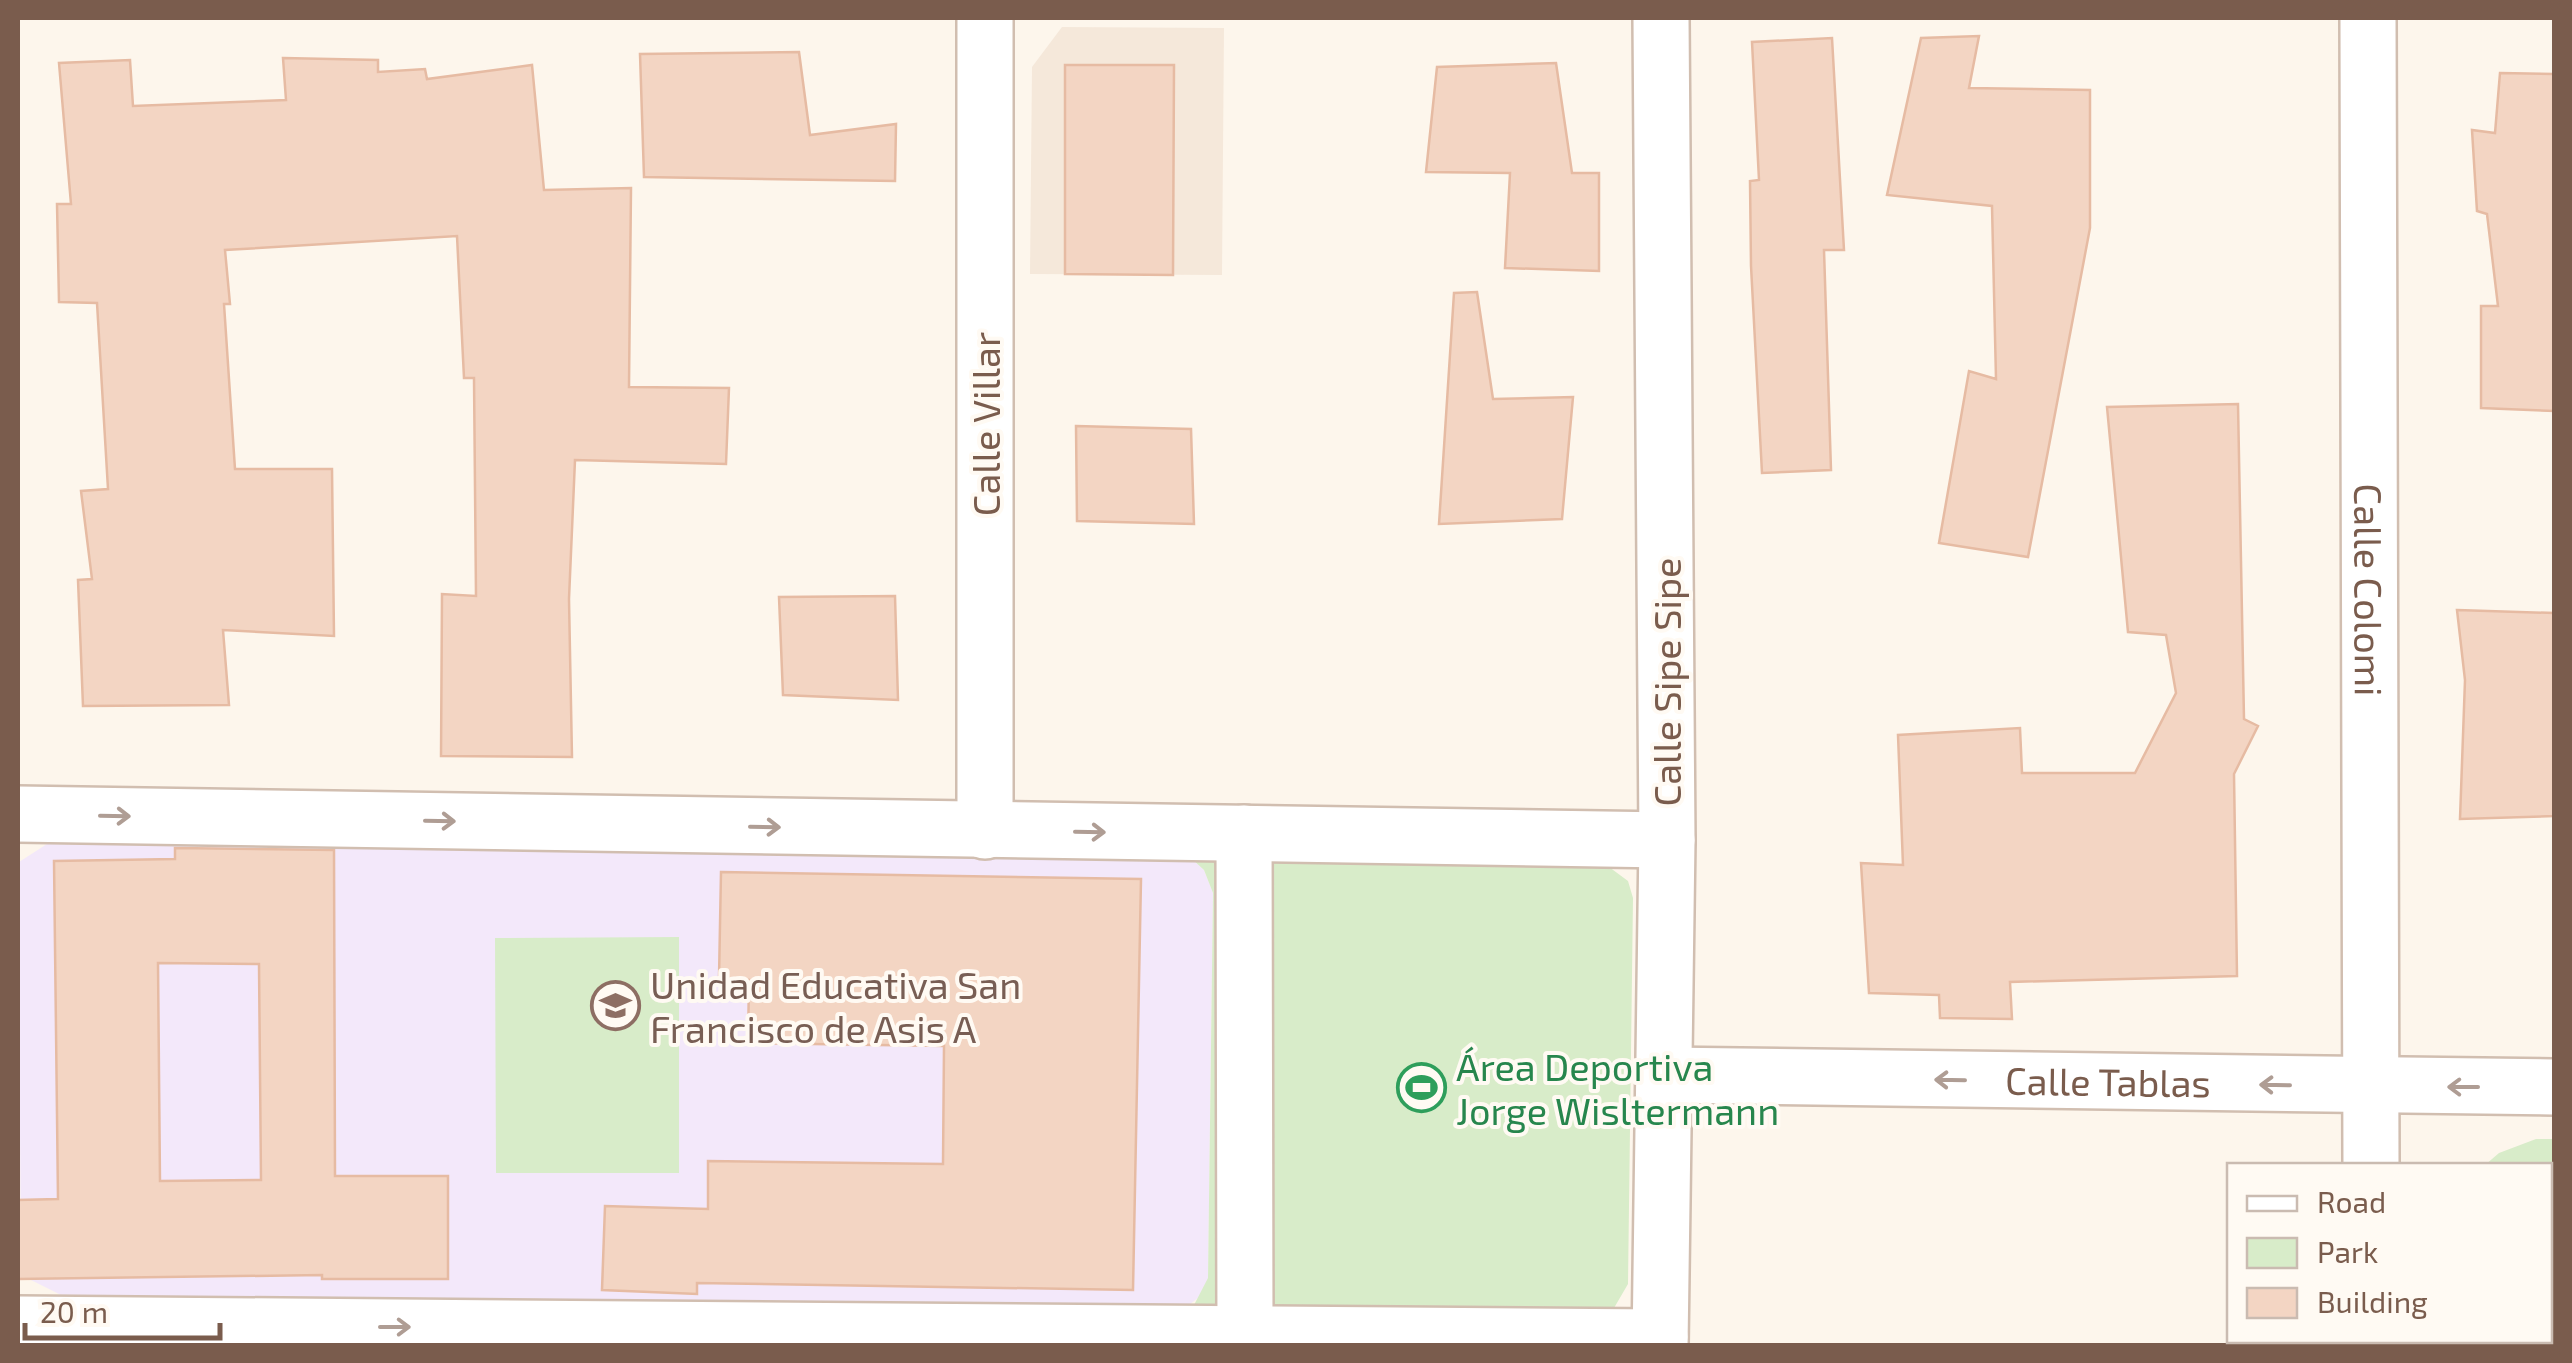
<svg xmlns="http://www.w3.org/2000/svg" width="2572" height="1363" font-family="'Exo 2',sans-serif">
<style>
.residential{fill:#f5e8da}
.education{fill:#f3e8fa}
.green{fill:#d8ecc9}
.building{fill:#f3d5c3;stroke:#e6bba3;stroke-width:2.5;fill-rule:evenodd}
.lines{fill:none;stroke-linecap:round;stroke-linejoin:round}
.street-casing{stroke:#d1beb0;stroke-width:60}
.street{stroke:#fff;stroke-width:55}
.oneway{stroke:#af9d94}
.labels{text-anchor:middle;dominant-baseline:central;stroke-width:8;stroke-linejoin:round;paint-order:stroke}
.street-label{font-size:38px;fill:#7a5c4d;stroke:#fffaf3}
.education-label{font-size:38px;fill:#785e54;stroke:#fffaf3;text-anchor:start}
.leisure-label{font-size:38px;fill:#27864d;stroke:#fffaf3;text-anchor:start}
</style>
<rect width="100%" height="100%" fill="#fdf6ec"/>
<path class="residential" d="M 1062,27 L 1224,28 L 1222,275 L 1030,274 L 1032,67 Z"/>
<path class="education" d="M 47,844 L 1191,858 L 1204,870 L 1213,893 L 1208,1278 L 1204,1293 L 1179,1313 L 61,1295 L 31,1280 L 21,1265 L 18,870 L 19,862 Z"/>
<path class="green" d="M 1191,858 L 1605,864 L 1628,881 L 1633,898 L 1628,1284 L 1614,1308 L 1179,1313 L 1194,1305 L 1208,1278 L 1213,893 L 1204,870 Z
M 679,937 L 679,1173 L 496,1173 L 495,938 Z
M 2536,1139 L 2554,1139 L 2554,1345 L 2452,1345 L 2452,1341 L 2550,1340 L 2550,1166 L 2485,1165 L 2499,1153 Z"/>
<path class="building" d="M 1979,36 L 1969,88 L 2090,90 L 2090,228 L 2028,557 L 1939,543 L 1969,371 L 1996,379 L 1992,206 L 1887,195 L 1921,38 Z
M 1832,38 L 1844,250 L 1824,250 L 1831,470 L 1762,473 L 1751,266 L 1750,181 L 1759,180 L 1752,42 Z
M 799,52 L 810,135 L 896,124 L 895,181 L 644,177 L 640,54 Z
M 283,58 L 378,60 L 378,72 L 425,69 L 427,79 L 532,65 L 544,190 L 631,188 L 629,387 L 729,388 L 726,464 L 575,460 L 569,599 L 572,757 L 441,756 L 442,594 L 476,596 L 474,378 L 464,378 L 457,236 L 225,250 L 230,304 L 224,304 L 235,469 L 332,469 L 334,636 L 223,630 L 229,705 L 83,706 L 78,580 L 92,579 L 81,491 L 108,489 L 97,303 L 59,302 L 57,204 L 71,204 L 59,63 L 130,60 L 133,106 L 286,100 Z
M 1556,63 L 1572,173 L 1599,173 L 1599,271 L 1505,268 L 1510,173 L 1426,172 L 1437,67 Z
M 1065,65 L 1174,65 L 1173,275 L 1065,274 Z
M 2500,73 L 2554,74 L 2554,411 L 2481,408 L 2481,306 L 2498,306 L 2487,214 L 2477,211 L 2472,130 L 2495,133 Z
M 1477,292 L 1493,399 L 1573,397 L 1562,519 L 1439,524 L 1454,293 Z
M 2238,404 L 2244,719 L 2258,726 L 2234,774 L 2237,976 L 2010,982 L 2012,1019 L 1940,1018 L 1939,995 L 1869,993 L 1861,863 L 1903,865 L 1898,735 L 2020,728 L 2022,773 L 2135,773 L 2176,693 L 2166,635 L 2128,632 L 2107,407 Z
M 1076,426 L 1191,429 L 1194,524 L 1077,521 Z
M 895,596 L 898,700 L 783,695 L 779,597 Z
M 2457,610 L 2554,613 L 2554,816 L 2460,819 L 2465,680 Z
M 175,848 L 334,850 L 335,1176 L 448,1176 L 448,1279 L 322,1279 L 322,1275 L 18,1279 L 18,1200 L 58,1199 L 54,861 L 175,859 ZM 158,963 L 259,964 L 261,1180 L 160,1181 Z
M 721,872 L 1141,879 L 1133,1290 L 697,1283 L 697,1294 L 602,1290 L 605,1206 L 708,1209 L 708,1161 L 943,1164 L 944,1046 L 748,1043 L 749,980 L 719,978 Z"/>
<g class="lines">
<defs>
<g id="street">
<path d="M 985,18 L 985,831"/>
<path id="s1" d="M 2368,18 L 2371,1166"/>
<path d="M 18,814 L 1667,840"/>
<path d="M 1244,833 L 1245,1334"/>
<path id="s2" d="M 1663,1075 L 2554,1087"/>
<path d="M 18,1324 L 1660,1337"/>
<path d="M 1660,1346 L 1667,840 L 1661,18"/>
<path d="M 2370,1346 L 2370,1340"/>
</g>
</defs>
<use href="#street" class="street-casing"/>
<use href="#street" class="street"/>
</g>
<defs><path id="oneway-shaft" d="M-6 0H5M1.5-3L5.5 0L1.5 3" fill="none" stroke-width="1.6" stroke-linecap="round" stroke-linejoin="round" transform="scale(2.5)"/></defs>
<g class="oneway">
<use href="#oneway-shaft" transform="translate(115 816) rotate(1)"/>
<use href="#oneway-shaft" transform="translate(440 821) rotate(1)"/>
<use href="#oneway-shaft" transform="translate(765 827) rotate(1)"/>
<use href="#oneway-shaft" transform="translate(1090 832) rotate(1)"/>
<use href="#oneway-shaft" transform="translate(1950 1080) rotate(-179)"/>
<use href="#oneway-shaft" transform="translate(2275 1085) rotate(-179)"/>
<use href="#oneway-shaft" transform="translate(2463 1087) rotate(180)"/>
<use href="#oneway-shaft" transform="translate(395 1327)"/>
</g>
<defs>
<symbol id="school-ring" viewBox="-11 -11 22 22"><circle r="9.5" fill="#fffaf3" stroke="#8d6e63" stroke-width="1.5"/><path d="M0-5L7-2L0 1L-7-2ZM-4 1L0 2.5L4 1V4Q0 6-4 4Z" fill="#8d6e63"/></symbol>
<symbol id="stadium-ring" viewBox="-11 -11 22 22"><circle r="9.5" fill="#fffaf3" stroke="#2e9e5b" stroke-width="1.5"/><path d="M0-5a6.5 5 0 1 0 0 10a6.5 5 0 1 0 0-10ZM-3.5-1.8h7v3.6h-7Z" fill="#2e9e5b"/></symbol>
</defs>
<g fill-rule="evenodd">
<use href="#school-ring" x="588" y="978" width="55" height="55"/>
<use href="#stadium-ring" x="1394" y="1060" width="55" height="55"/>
</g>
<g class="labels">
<g class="street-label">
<text transform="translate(985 424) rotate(-90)">Calle Villar</text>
<text stroke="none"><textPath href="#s1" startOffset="572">Calle Colomi</textPath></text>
<text transform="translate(1666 682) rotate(-90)">Calle Sipe Sipe</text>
<text stroke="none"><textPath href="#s2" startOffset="445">Calle Tablas</textPath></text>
</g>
<g class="education-label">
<text x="650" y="984">Unidad Educativa San<tspan x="650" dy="44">Francisco de Asis A</tspan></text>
</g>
<g class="leisure-label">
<text x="1456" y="1066">Área Deportiva<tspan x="1456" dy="44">Jorge Wisltermann</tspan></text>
</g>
</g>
<rect width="2572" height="1363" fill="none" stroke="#7a5c4d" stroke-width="40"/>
<rect x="2227" y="1163" width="325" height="180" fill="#fffaf3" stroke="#cabbb1" stroke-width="2.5"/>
<rect x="2247" y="1196" width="50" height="15" fill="#ffffff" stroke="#cabbb1" stroke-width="2.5"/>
<text x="2317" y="1213" font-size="30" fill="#7a5c4d">Road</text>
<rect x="2247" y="1238" width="50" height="30" fill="#d8ecc9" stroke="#cabbb1" stroke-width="2.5"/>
<text x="2317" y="1263" font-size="30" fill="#7a5c4d">Park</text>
<rect x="2247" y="1288" width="50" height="30" fill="#f3d5c3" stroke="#cabbb1" stroke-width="2.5"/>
<text x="2317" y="1313" font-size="30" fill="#7a5c4d">Building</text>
<path d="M25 1323v15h195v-15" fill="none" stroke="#7a5c4d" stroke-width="5"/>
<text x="40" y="1323" font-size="30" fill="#7a5c4d" stroke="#fffaf3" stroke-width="8" paint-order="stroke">20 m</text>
</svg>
